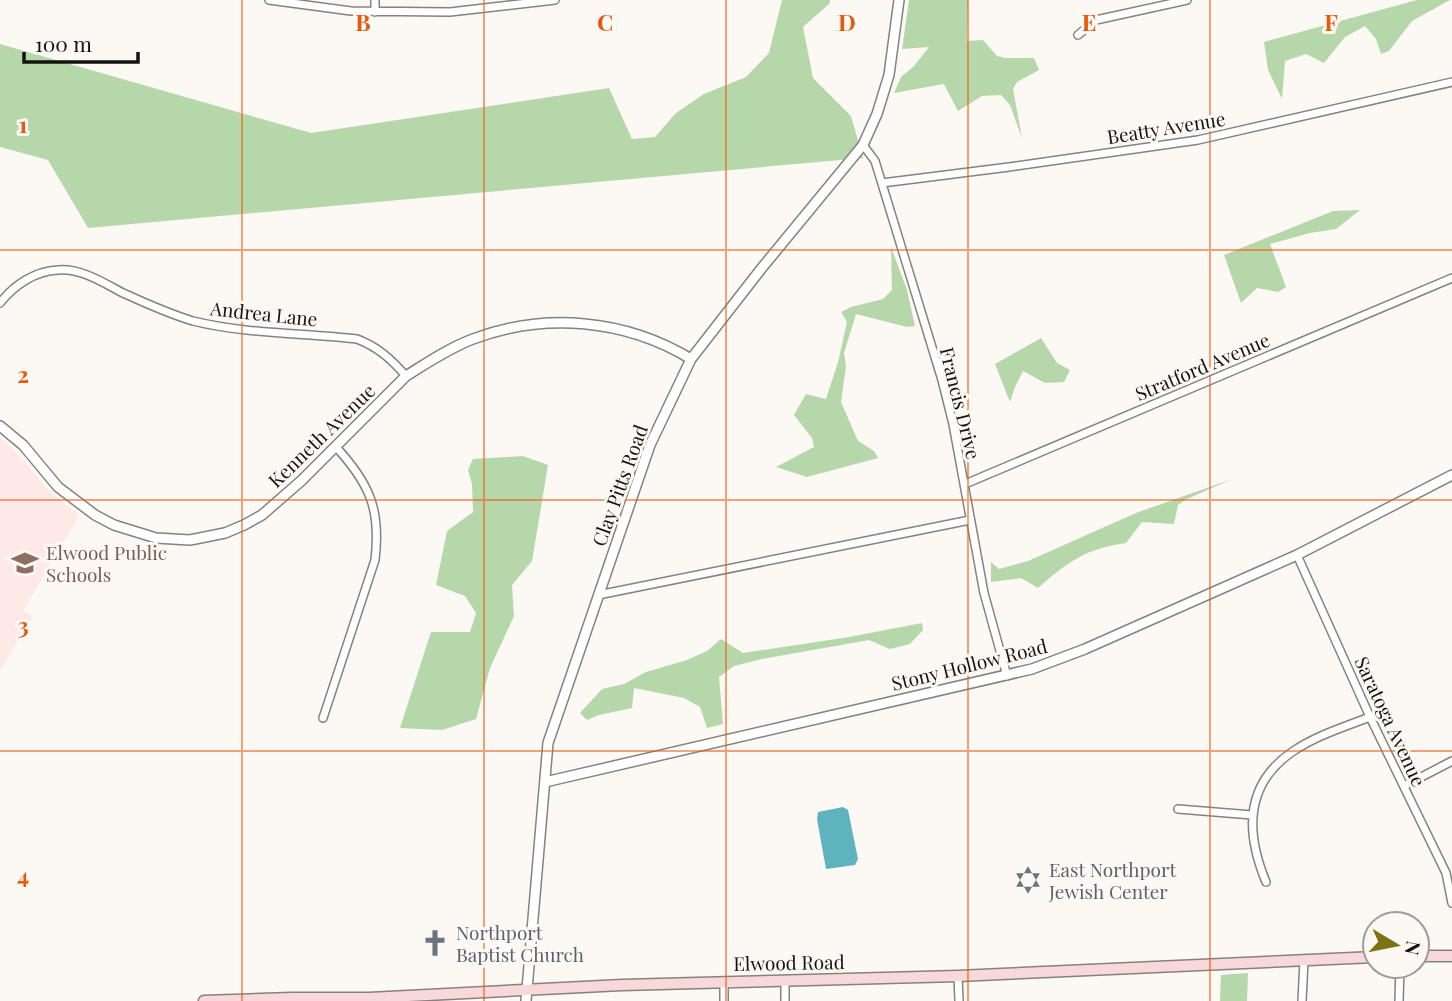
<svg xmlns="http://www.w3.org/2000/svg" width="1452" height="1001" font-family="'Playfair Display',serif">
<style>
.education{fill:#ffe9e7}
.green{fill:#b6d7aa}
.water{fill:#5fb3bf}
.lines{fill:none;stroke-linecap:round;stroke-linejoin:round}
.minor-casing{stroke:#86827f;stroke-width:10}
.tertiary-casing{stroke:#86827f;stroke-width:12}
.secondary-casing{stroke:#86827f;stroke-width:13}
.minor{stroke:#fff;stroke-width:7}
.tertiary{stroke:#fff;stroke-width:9}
.secondary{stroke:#f8d8d8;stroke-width:10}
.grid{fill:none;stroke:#e8590c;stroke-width:2;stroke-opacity:0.55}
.labels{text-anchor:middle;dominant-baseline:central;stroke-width:6;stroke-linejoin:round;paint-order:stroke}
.street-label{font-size:19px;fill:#141312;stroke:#fcf8f4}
.education-label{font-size:19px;fill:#785e54;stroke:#fcf8f4;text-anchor:start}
.worship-label{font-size:19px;fill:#5b616d;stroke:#fcf8f4;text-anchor:start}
.grid-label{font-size:23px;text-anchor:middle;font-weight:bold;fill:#e8590c;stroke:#fcf8f4;stroke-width:6;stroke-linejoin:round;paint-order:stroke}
</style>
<rect width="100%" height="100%" fill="#fcf8f4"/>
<path class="education" d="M 0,437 L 18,454 L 46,488 L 79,516 L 23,611 L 33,616 L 0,670 Z"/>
<path class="green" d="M 782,0 L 830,0 L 830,3 L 803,27 L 813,78 L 851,116 L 863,158 L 88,228 L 48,160 L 0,147 L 0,44 L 311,133 L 609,88 L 632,139 L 655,137 L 676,113 L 704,94 L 746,77 L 769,53 Z
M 909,0 L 968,0 L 967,41 L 983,40 L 997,56 L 1005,58 L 1034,58 L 1039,70 L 1017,82 L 1013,89 L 1022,138 L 1010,105 L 1001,95 L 982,96 L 958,111 L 944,84 L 894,93 L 901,77 L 914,66 L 929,47 L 902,49 Z
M 1417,0 L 1450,0 L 1412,21 L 1389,51 L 1381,54 L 1376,39 L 1365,26 L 1345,37 L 1324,63 L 1306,54 L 1285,61 L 1282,99 L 1268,70 L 1264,42 Z
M 1360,210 L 1336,229 L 1310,233 L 1270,244 L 1286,287 L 1278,292 L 1257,288 L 1241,303 L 1224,255 L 1333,211 Z
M 891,247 L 907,290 L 915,326 L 907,327 L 856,314 L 844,353 L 846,366 L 841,402 L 858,441 L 874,451 L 878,458 L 807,477 L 776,467 L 814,447 L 812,438 L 794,415 L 806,394 L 826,399 L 838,362 L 847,322 L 841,312 L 851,307 L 883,299 L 892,290 Z
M 1041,338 L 1057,363 L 1070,370 L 1064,382 L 1045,383 L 1023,371 L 1015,387 L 1010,402 L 995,364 Z
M 523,456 L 548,465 L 532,561 L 512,585 L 514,616 L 490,668 L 476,719 L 442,730 L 400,728 L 431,632 L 470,632 L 476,613 L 465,596 L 436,585 L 447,531 L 473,512 L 472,484 L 468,470 L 473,459 Z
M 1232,479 L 1185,500 L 1178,505 L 1174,524 L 1142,522 L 1126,543 C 1085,549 1069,561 1038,588 L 1021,578 L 991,582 L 991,562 L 999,569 L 1028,561 L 1136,513 Z
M 922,623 L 923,630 L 910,644 L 890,649 L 869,640 L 762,659 L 734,666 L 719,677 L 723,724 L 707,728 L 700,707 L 684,698 L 634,688 L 632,708 L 599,715 L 587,720 L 580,713 L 602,689 L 624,684 L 646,672 L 687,660 L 707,651 L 721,639 L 743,653 L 849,637 Z
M 1248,973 L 1247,1001 L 1220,1001 L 1221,975 Z"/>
<path class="water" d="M 843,807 L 848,810 L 858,859 L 855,865 L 826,869 L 817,819 L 818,812 Z"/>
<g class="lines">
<defs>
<path id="minor" d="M 269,0 L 351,11 L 450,12 L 555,0
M 375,12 L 375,0
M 1078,35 L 1096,20 L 1187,0
M 863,145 L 875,161 L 942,380 L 953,424 L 984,593 L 1007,676
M 882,183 L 1009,167 L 1198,140 L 1452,82
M 0,303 C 14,285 35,271 58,270 C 81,268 104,283 123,293 C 145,303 169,314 193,321 C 246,334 302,333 357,339 C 378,347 391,359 406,376
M 965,484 L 1452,278
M 1297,555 L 1370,717 L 1446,873 L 1452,903
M 598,595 L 970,520
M 323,718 L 375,560 C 381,510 370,484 336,447
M 1404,786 L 1452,761
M 1178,809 L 1252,815
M 1266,882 C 1246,834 1244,785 1292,752 C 1315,736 1344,727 1370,717
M 958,976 L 959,1001
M 724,981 L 724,1001
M 785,1001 L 785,980
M 1302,1001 L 1304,960
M 1399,1001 L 1400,966"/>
<path id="tertiary" d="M 0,426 L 23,445 L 58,487 L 95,515 L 114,525 L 156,538 L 190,540 L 225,533 L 244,525 L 262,515 L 301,481 L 406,376 C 427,363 449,348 473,339 C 545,312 625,319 691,359
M 545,782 L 1032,669 L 1085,649 L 1297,555 L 1452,475
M 526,1001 L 548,743 L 650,445 L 691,359 L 761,269 L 863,145 L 877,114 L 889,75 L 899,0"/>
<path id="secondary" d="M 1417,956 L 1452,956
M 204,1001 L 291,998 L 369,998 L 622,985 L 958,976 L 1375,957"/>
</defs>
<use href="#minor" class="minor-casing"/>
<use href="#tertiary" class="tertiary-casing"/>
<use href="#secondary" class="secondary-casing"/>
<use href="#minor" class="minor"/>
<use href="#tertiary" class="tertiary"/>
<use href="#secondary" class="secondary"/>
</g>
<path class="grid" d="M 242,0 L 242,1001M 484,0 L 484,1001M 726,0 L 726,1001M 968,0 L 968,1001M 1210,0 L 1210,1001M 0,250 L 1452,250M 0,500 L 1452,500M 0,751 L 1452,751"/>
<defs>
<symbol id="school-bare" viewBox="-9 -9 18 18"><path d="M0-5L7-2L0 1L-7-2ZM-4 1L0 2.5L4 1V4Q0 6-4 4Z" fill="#8d6e63" stroke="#fcf8f4" stroke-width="2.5" paint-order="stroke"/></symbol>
<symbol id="synagogue-bare" viewBox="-9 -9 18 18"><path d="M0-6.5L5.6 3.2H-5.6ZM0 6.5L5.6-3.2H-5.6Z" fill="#6b7280" stroke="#fcf8f4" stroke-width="2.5" paint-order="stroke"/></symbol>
<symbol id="church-bare" viewBox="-9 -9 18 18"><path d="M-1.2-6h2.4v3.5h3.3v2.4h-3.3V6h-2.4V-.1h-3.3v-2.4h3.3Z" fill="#6b7280" stroke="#fcf8f4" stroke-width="2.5" paint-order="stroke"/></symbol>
</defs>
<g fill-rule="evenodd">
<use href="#school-bare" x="6" y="544" width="38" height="38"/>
<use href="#synagogue-bare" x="1009" y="861" width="38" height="38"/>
<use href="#church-bare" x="416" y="924" width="38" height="38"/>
</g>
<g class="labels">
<g class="street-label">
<text transform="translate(1166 127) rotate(-9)">Beatty Avenue</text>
<text transform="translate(264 313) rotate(6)">Andrea Lane</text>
<text transform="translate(1202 366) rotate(-23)">Stratford Avenue</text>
<text transform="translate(961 403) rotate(76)">Francis Drive</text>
<text transform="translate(321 435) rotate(-44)">Kenneth Avenue</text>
<text transform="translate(619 485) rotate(-70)">Clay Pitts Road</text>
<text transform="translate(969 664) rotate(-14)">Stony Hollow Road</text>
<text transform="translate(1391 721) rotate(65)">Saratoga Avenue</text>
<text transform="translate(789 962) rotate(-1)">Elwood Road</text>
</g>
<g class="education-label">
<text x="46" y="552">Elwood Public<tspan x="46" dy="22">Schools</tspan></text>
</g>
<g class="worship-label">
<text x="1049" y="869">East Northport<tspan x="1049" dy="22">Jewish Center</tspan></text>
<text x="456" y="932">Northport<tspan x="456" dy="22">Baptist Church</tspan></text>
</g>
</g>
<g class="grid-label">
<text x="363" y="31">B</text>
<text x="605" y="31">C</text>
<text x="847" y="31">D</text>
<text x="1089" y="31">E</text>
<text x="1331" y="31">F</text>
<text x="23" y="133">1</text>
<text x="23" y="383">2</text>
<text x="23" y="634">3</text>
<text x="23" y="884">4</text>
</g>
<g transform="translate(1396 945) rotate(100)"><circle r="33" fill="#fcf8f4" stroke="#9f9c9a" stroke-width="2"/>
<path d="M0-5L12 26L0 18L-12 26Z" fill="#7c7212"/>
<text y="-10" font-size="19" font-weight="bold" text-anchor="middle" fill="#141312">N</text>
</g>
<path d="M24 52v10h114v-10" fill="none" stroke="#141312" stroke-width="3.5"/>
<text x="35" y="52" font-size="21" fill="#141312" stroke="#fcf8f4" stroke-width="5" paint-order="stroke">100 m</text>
</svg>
